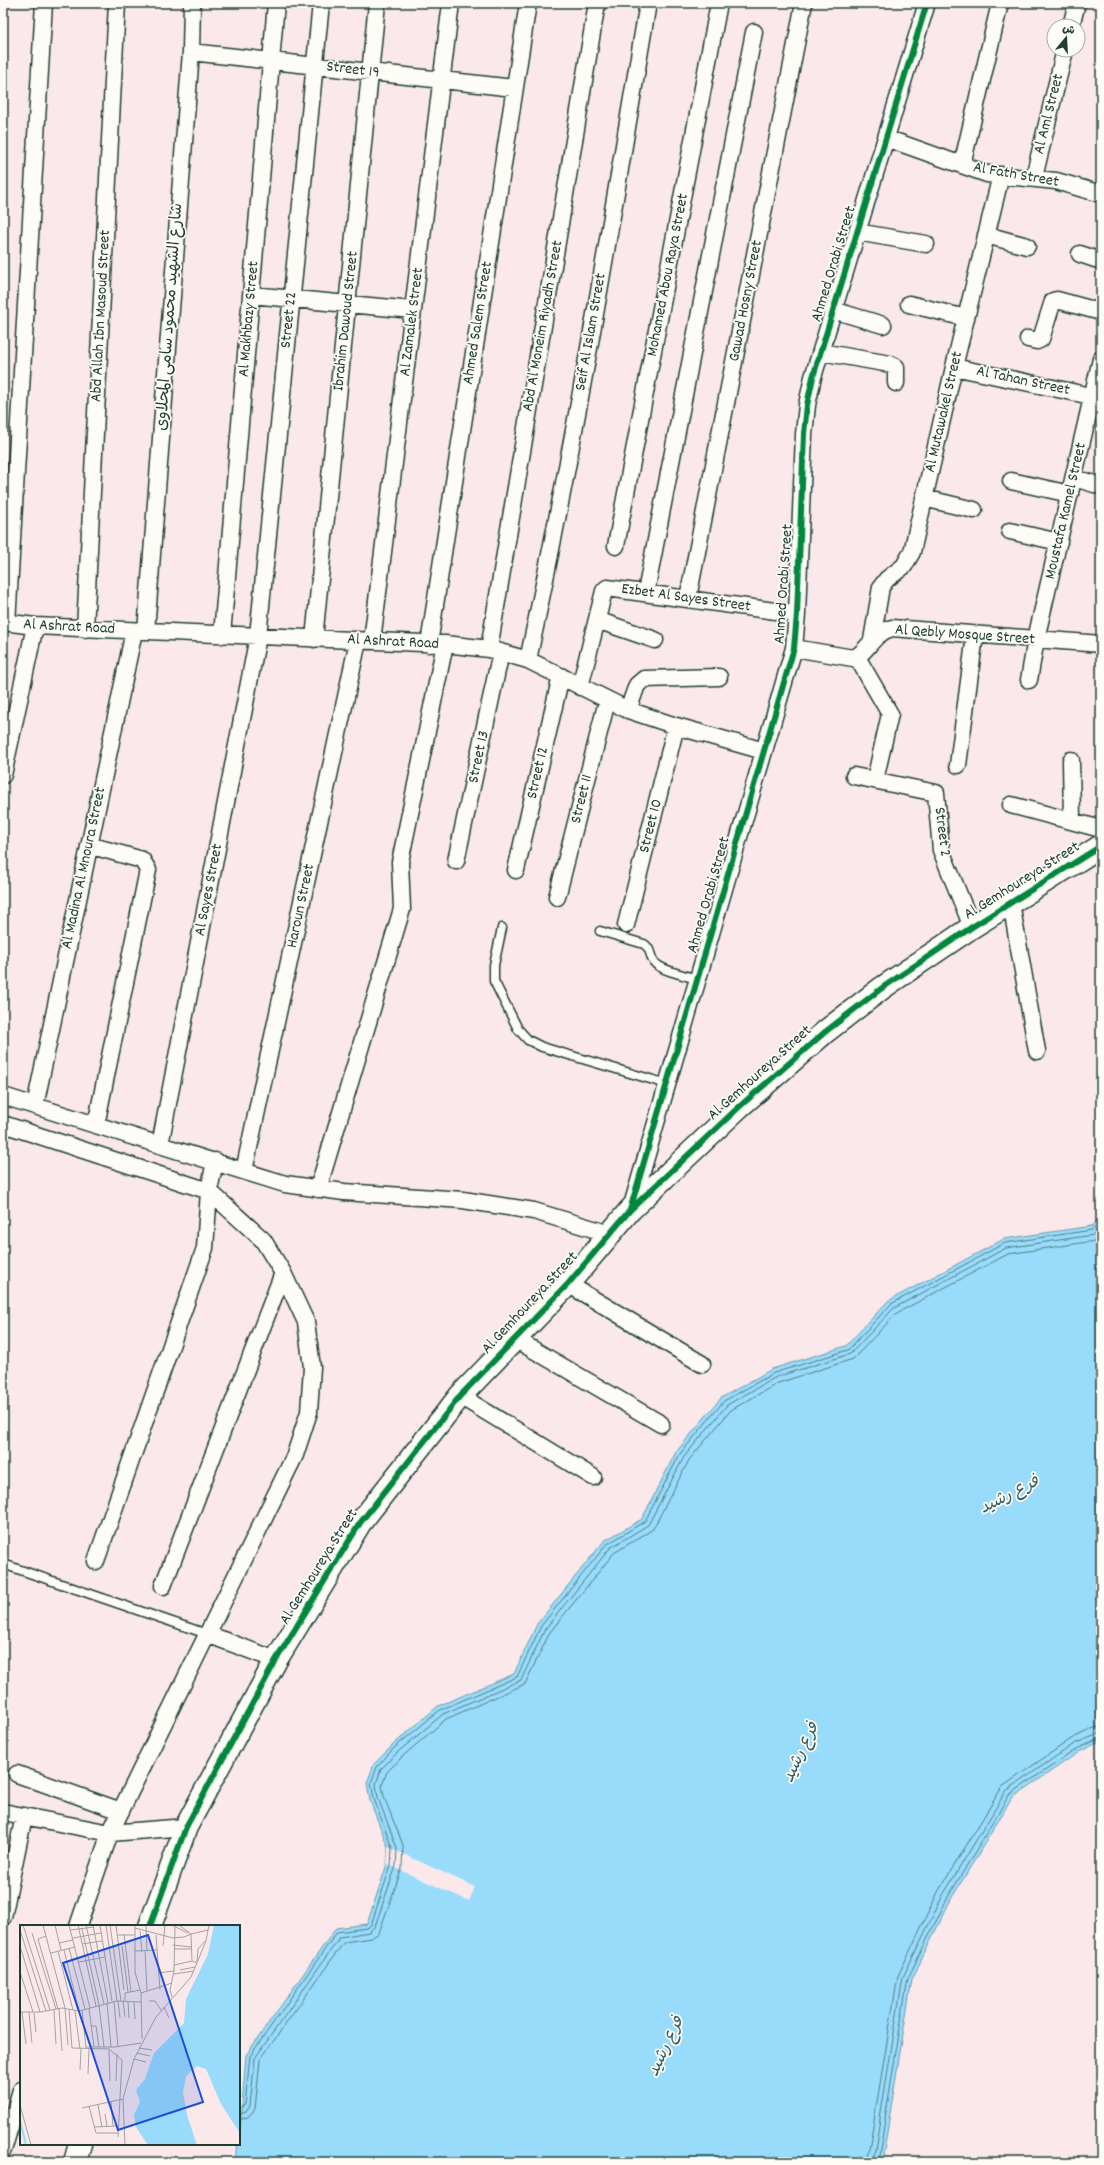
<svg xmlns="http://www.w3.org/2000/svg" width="1104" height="2165" font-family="Dekko,'Playpen Sans Arabic',sans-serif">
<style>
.water{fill:#99dbfb;stroke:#689cab}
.pier{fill:#fae8ea}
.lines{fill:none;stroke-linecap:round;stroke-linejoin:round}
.shore{stroke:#507c84;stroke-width:1}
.lane-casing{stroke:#1f3d34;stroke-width:11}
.street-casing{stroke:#1f3d34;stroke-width:19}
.secondary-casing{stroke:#1f3d34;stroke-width:25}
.lane{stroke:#fdfcf7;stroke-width:8}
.street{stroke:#fdfcf7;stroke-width:16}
.secondary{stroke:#fdfcf7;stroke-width:22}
.cycleway-casing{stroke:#fdfcf7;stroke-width:8}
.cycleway{stroke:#00873e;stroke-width:6}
.labels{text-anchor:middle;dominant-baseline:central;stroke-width:3.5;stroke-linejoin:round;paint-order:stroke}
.street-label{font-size:16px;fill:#1f3d34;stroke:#fdfcf7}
.water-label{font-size:17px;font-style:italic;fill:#375d5c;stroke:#fdfcf7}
.inset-river{fill:none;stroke:#99dbfb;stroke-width:2}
.inset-road{fill:none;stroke:#a2a4a1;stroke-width:1}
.view{fill:#1d4ed8;fill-opacity:0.15;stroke:#1d4ed8;stroke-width:2}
.inset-edge{fill:none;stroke:#1f3d34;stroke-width:2}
</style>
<rect width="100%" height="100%" fill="#fae8ea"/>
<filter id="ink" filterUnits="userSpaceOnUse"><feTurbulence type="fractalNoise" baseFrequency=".025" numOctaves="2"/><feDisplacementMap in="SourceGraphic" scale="8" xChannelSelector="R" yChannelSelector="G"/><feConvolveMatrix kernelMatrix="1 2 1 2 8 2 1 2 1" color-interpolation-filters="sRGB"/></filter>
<g filter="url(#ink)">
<path class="water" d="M 1101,1219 L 1101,1741 L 1079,1752 L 1012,1798 L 951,1899 L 912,1979 L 882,2162 L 235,2162 L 237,2144 L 239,2144 L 246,2055 L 336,1928 L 367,1924 L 387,1864 L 388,1847 L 370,1801 L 367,1783 L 374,1764 L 393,1745 L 438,1706 L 514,1674 L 537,1624 L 604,1541 L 642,1519 L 676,1452 L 721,1398 L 772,1369 L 846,1346 L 888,1301 L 1004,1239 L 1092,1226 Z"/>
<path class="pier" d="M 388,1847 L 475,1887 L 469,1901 L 387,1864 Z"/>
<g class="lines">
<path class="shore" d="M 239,2108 L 245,2105 L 250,2056 L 337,1932 L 367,1928 L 371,1925 L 391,1865 L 392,1848 L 374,1799 L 371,1783 L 377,1767 L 395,1747 L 440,1710 L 517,1677 L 541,1626 L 606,1545 L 645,1521 L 680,1454 L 724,1401 L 774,1373 L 848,1350 L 891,1304 L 1005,1243 L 1092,1230 L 1101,1224
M 239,2114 L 246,2112 L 250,2106 L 255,2058 L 340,1937 L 369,1932 L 375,1926 L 396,1866 L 397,1848 L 378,1798 L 376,1784 L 381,1769 L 399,1751 L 443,1714 L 521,1680 L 545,1629 L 610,1548 L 648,1525 L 684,1457 L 727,1405 L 776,1377 L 850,1354 L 894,1308 L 1006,1248 L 1093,1235 L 1101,1230
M 239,2120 L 248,2117 L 255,2109 L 260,2060 L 344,1942 L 371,1938 L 379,1933 L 402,1868 L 403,1845 L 384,1797 L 382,1785 L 387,1772 L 403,1756 L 446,1719 L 525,1684 L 550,1632 L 614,1553 L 653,1529 L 689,1460 L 731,1410 L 778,1383 L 853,1359 L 897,1313 L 1008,1254 L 1094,1241 L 1101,1238
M 867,2162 L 898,1976 L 938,1892 L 1002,1787 L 1071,1739 L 1094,1728 L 1101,1727
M 873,2162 L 903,1977 L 943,1895 L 1006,1791 L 1074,1744 L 1101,1733
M 878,2162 L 908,1978 L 948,1897 L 1009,1795 L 1077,1749 L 1101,1738"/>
<defs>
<path id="lane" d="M 502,928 L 494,965 L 494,981 L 518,1029 L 528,1040 L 542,1047 L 667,1084
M 600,931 L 644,944 C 652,949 649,956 654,962 C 661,971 687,976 698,979
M 3,1564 L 207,1634"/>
<path id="street" d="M 1071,26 L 1077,3
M 191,52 L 514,88
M 886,138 L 987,174 L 1056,181 L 1101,194
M 962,165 L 1000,3
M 1034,177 L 1065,50
M 857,232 L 926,244
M 986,235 L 1027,246
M 1080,254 L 1101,261
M 251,295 L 413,310
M 909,304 L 966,318
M 833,310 L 883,325
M 1028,339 L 1037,341 L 1041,339 L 1053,301 L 1057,300 L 1101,312
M 821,352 L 890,364 L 896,367 L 896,383
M 954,367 L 1091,396
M 1074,478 L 1101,486
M 1011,481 L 1070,494
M 924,498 L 974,510
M 1010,531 L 1059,542
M 616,546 L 719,3
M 646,592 L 754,32
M 688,598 L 804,3
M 597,620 L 655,640
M 3,622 L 35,626 L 445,644 L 489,649 L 528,660 L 628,710 L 676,726 L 764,751
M 7,623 L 44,3
M 85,629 L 117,3
M 146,631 L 191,52 L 192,3
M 222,635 L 276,3
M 314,639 L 377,3
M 872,640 L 881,587 L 887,579 L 904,566 L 912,552 L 954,367 L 1001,175
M 372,641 L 451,3
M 429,644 L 528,3
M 794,648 L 853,658 C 866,655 872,633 892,628 L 1101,644
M 489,649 L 597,3
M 857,657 L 890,714 L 875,780
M 528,660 C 575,443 611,223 648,3
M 1029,680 L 1036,639 L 1101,359
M 580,687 L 604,591 L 607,588 L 797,614
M 628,710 L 637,685 L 644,679 L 719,677
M 1071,760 L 1072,821
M 958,765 L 975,635
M 3,775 L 35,626
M 854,776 L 936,793 L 941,850 L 972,927
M 1011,805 L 1101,829
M 89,845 L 142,860 L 148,870 L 96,1125
M 456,861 L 501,652
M 516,870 L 561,676
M 557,897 L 607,701
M 1011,903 L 1037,1051
M 626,925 L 676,726
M 3,1096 L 285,1184 L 344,1192 L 463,1200 L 534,1211 L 610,1234
M 35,1106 L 134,631
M 3,1124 L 209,1191 L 263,1240 L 283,1273 L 306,1322 L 312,1367 L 309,1412 L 295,1455 L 110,1833 L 78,1926
M 160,1145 L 258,636 L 321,3
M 244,1171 L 358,641
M 318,1189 L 402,909 L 400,862 L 445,644
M 631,1209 L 794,648 L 797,614 L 804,434 L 807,405 L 813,377 L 927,3
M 568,1284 L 702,1364
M 515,1339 L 661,1424
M 460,1396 L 593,1477
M 96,1561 L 205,1248 L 209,1191 L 215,1161
M 163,1586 L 283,1273
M 207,1634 L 276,1660
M 17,1774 L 121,1811
M 3,1812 L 110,1833 L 186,1827
M 3,1917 L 24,1816
M 3,2150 L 21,2090"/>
<path id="secondary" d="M 150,1926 L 186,1827 L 276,1660 L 360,1523 L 460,1396 L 568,1284 L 630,1210 L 739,1107 L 825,1032 L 882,988 L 972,927 L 1101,846
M 75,2162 L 80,2144"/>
</defs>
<use href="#lane" class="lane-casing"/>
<use href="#street" class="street-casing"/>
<use href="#secondary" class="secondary-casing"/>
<use href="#lane" class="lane"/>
<use href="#street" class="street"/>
<use href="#secondary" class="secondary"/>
<defs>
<path id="cycleway" d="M 630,1210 L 794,648 L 797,614 L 804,434 L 807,405 L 813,377 L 927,3
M 150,1926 L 186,1827 L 276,1660 L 360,1523 L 460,1396 L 568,1284 L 630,1210 L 739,1107 L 825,1032 L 882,988 L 972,927 L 1101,846"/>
</defs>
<use href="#cycleway" class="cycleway-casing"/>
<use href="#cycleway" class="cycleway"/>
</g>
</g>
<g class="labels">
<g class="street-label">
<text transform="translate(353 70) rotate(7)">Street 19</text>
<text transform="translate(1049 114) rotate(-76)">Al Aml Street</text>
<text transform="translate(1016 175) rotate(10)">Al Fath Street</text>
<text transform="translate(834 264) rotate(-73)">Ahmed Orabi Street</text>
<text transform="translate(668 275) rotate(-79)">Mohamed Abou Raya Street</text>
<text transform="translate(746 301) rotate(-79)">Gawad Hosny Street</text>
<text transform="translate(101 316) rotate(-87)">Abd Allah Ibn Masoud Street</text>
<text transform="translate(170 317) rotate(-86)">شارع الشهيد محمود سامى المحلاوى</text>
<text transform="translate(249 319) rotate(-85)">Al Makhbazy Street</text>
<text transform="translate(289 320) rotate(-84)">Street 22</text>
<text transform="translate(346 321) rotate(-84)">Ibrahim Dawoud Street</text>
<text transform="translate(412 322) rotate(-83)">Al Zamalek Street</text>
<text transform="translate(478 323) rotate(-81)">Ahmed Salem Street</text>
<text transform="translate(543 326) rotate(-80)">Abd Al Moneim Riyadh Street</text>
<text transform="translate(591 332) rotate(-80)">Seif Al Islam Street</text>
<text transform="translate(1023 381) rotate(12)">Al Tahan Street</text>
<text transform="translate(944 412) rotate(-77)">Al Mutawakel Street</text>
<text transform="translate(1066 511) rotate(-77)">Moustafa Kamel Street</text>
<text transform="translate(784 584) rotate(-86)">Ahmed Orabi Street</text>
<text transform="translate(686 598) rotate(8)">Ezbet Al Sayes Street</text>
<text transform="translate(69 627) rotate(3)">Al Ashrat Road</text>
<text transform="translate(965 635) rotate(4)">Al Qebly Mosque Street</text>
<text transform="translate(393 642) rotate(3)">Al Ashrat Road</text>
<text transform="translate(479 757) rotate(-78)">Street 13</text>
<text transform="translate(538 773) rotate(-77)">Street 12</text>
<text transform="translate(582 799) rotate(-76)">Street 11</text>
<text transform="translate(651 826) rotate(-76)">Street 10</text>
<text transform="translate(942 832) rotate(83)">Street 2</text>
<text transform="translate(84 868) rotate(-78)">Al Madina Al Mnoura Street</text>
<text transform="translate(1022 881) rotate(-32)">Al Gemhoureya Street</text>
<text transform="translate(209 890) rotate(-79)">Al Sayes Street</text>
<text transform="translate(709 895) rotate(-74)">Ahmed Orabi Street</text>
<text transform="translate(301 906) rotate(-78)">Haroun Street</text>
<text transform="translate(760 1073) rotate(-42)">Al Gemhoureya Street</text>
<text transform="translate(530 1303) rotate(-47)">Al Gemhoureya Street</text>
<text transform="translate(319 1567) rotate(-58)">Al Gemhoureya Street</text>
</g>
<g class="water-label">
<text transform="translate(1010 1496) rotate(-27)">فرع رشيد</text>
<text transform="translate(802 1753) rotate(-65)">فرع رشيد</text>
<text transform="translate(667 2047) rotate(-65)">فرع رشيد</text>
</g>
</g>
<g transform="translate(20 1925)">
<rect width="220" height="220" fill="#fae8ea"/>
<path d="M 194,0 L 220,0 L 220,208 L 201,179 L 186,144 L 177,141 L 166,151 L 163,168 L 167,190 L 177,220 L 128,220 L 116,202 L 114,190 L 120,177 L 116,165 L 125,154 L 134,128 L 164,98 L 166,74 L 188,29 Z" fill="#99dbfb"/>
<path class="inset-river" d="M 0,196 L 6,220"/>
<path class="inset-road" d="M 3,0 L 30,85M 23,0 L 45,83 L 48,120M 35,0 L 41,25M 49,0 L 70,83M 58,0 L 76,81M 66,0 L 84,79M 73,0 L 88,78M 80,0 L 92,76M 86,0 L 97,76M 90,0 L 101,76M 96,0 L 104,65M 115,0 L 115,47 L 121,68 L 122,114M 126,0 L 127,26M 152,0 L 168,8M 159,0 L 171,9 L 188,5M 115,3 L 153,13 L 164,12 L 171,9M 62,4 L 79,80 L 84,122M 0,5 L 26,86M 50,5 L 74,2M 120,6 L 122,27M 12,8 L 36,84M 104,9 L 111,67M 171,9 L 172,36M 98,10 L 115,10M 136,10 L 140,65M 26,11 L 18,14 L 38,84M 53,13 L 81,8M 39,18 L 53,15M 62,19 L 82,16M 153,20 L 171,22M 0,21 L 20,87M 102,21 L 108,67M 143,21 L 145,0M 49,23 L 65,84M 154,24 L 171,24M 44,25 L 59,86M 38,26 L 53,85M 115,26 L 137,25M 125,26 L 127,65M 31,28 L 55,22M 59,37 L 85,32M 177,37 L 178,24 L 185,16M 154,40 L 172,36 L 177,38M 160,45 L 175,42M 0,47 L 13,87M 138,48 L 154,46M 154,49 L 174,46M 121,68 L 152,58M 152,72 L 150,65 L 154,46 L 155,2M 94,76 L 98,122M 98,76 L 100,93M 103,76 L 105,92M 105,76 L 105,68 L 120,65M 129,76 L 135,76 L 141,85M 108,77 L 109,93M 114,77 L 115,94M 87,78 L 91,122M 144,82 L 149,93M 39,83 L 42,126M 69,83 L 74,122M 49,84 L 52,123 L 89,124 L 102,135 L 98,212M 34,85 L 36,119M 62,85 L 66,123M 55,86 L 60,124M 0,87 L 20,87 L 42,83 L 59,86 L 97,76 L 121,77M 2,87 L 6,119M 9,87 L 12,118M 14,88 L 16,107M 71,101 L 76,101 L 79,122M 66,122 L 95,122 L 121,118M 119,123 L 132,125M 89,125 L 90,156M 117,128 L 130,131M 114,134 L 126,137M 60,145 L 61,124M 68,149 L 69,124M 96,156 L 97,129M 91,177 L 93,201M 0,180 L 11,220M 78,180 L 82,202M 69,181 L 76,208 L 98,208M 62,183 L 103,174M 85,189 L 87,201M 74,202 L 97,201M 105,220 L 103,174 L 114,134 L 136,92 L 171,52 L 186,16 L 189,0"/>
<path class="view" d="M 128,10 L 183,177 L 98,205 L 43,38 Z"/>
<rect width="220" height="220" class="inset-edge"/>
</g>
<rect width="1104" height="2165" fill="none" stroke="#fdfcf7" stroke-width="16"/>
<rect x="8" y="8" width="1088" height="2149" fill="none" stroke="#1f3d34" stroke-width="1.5" filter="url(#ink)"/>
<g transform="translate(1066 38) rotate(18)"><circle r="19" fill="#fdfcf7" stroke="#a4b0a9"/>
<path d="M0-3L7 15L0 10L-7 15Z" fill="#1f3d34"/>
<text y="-6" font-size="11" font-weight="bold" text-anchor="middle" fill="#1f3d34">ش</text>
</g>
</svg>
